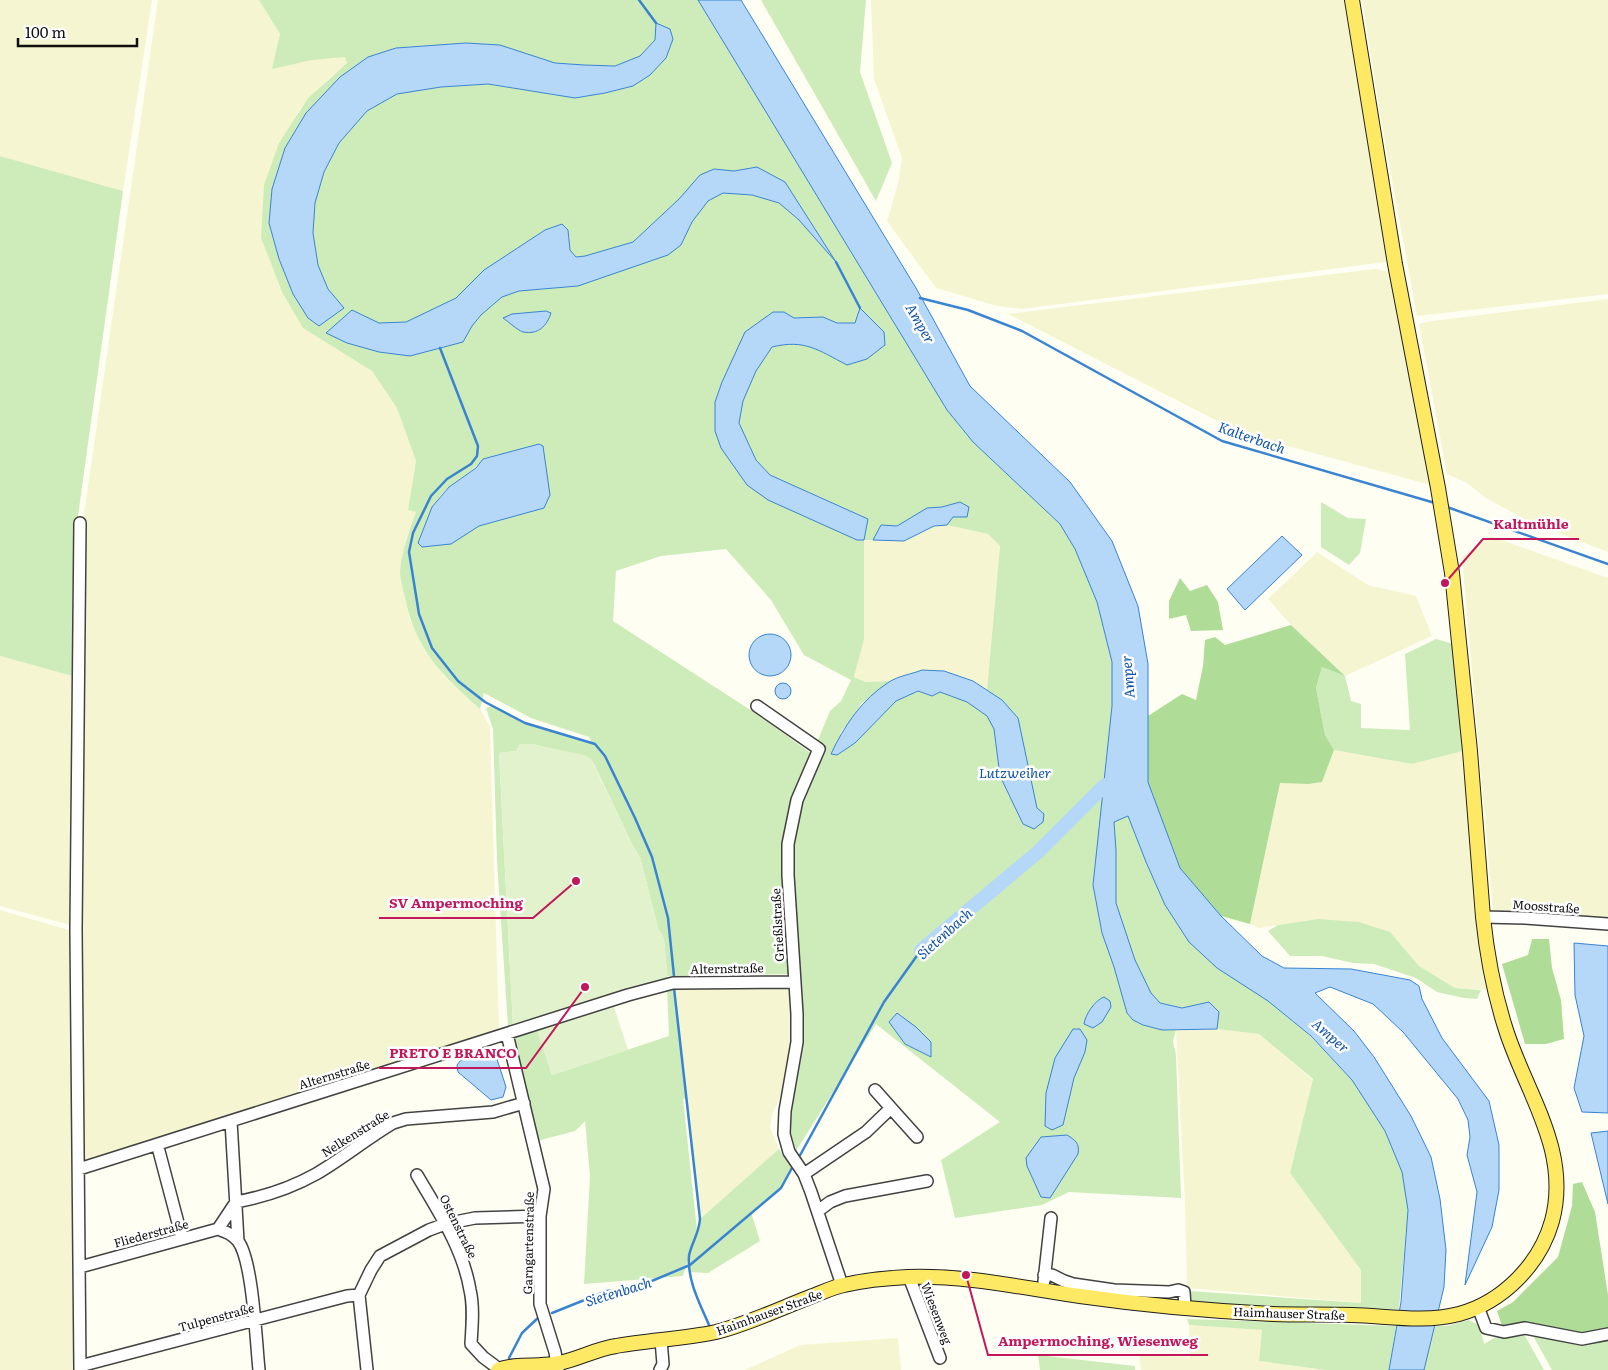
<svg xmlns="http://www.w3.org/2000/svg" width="1608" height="1370" font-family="Literata,serif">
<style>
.farmland{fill:#f5f6d1}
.green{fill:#ceecb9;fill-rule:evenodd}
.forest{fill:#afdd98}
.pitch{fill:#e1f2cc}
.water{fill:#b5d7f8;stroke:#3984d2}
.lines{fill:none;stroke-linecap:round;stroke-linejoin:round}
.stream{stroke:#3984d2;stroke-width:2.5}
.river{stroke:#b5d7f8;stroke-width:14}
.minor-casing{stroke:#424242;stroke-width:14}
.major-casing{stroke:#202020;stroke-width:16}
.minor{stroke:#fff;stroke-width:11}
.major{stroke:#fde964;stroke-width:14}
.labels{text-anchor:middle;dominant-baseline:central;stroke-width:5;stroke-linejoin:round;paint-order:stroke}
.street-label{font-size:12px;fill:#0f0f0f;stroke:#fff}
.water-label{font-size:14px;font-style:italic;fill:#1355a7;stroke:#fff}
.leader{fill:none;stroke:#c2185b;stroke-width:2}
.callout-dot{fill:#c2185b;stroke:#fff;stroke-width:2}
.callout-label{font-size:14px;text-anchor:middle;font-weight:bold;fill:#c2185b;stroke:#fff;stroke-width:5;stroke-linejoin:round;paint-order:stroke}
</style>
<rect width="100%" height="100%" fill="#fffef2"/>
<path class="farmland" d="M 0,0 L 152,0 L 123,191 L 0,156 Z
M 158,0 L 259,0 L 280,34 L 312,60 L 345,56 L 347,63 L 328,79 L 308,98 L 298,112 L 261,238 L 282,292 L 339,350 L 372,371 L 397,407 L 416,461 L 408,510 L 416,512 L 406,539 L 404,555 L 409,617 L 423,648 L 446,678 L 480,709 L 490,727 L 499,1031 L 82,1165 L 79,925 L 83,521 Z
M 871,0 L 1347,0 L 1388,259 L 1385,262 L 1022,309 L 997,306 L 936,288 L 887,221 L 898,184 L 902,158 L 874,79 Z
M 1362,0 L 1608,0 L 1608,294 L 1417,316 L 1381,120 Z
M 1375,269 L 1389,272 L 1434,486 L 1241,433 L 1008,314 Z
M 1608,299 L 1608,552 L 1532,523 L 1486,498 L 1467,483 L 1447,474 L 1419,324 L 1426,322 Z
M 947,525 L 988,534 L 1000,546 L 987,690 L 973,681 L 922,670 L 890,681 L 865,682 L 854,677 L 864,640 L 864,540 L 904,541 L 934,526 Z
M 1490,536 L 1608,578 L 1608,920 L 1493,911 L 1462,557 Z
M 1317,552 L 1368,585 L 1416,596 L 1432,636 L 1345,676 L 1291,625 L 1268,599 Z
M 0,656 L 76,677 L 74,926 L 0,906 Z
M 1334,750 L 1412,764 L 1463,751 L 1489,990 L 1455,988 L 1419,966 L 1390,932 L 1318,919 L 1259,928 L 1250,924 L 1280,782 L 1309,784 L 1322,782 Z
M 0,910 L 72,931 L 76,1370 L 0,1370 Z
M 785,985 L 788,990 L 791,1004 L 790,1049 L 784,1088 L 772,1115 L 770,1128 L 779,1149 L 700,1219 L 674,986 Z
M 1217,1029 L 1259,1034 L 1313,1080 L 1290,1173 L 1361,1270 L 1361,1303 L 1187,1288 L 1185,1203 L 1176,1030 Z
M 1189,1325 L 1262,1330 L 1259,1361 L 1325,1370 L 1141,1370 L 1139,1355 L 1190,1357 Z
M 898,1338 L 901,1370 L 745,1370 L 800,1345 Z"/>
<path class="green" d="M 259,0 L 698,0 L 947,410 L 973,442 L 1060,524 L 1075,549 L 1097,602 L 1112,662 L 1112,706 L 1093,885 L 1102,933 L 1114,967 L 1162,1030 L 1176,1030 L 1173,1041 L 1176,1055 L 1181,1198 L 1069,1192 L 1042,1205 L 955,1218 L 941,1160 L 1000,1122 L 876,1024 L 796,1151 L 789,1128 L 802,1036 L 800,974 L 667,976 L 664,939 L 658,928 L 640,857 L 632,844 L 594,764 L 591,759 L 532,744 L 520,744 L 516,751 L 499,753 L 513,1026 L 508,1026 L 497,861 L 493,729 L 486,708 L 492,706 L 525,723 L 592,743 L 589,737 L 531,718 L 484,693 L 480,709 C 442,675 415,650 405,597 C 403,589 400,579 400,571 C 402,550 409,531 416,512 L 408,510 L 416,461 L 397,408 L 372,371 L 303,328 L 282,292 L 261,238 L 264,185 L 279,143 L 308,98 L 347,63 L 345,57 L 312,60 L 272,69 L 280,34 ZM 673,38 L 666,58 L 650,75 L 575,98 L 488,84 L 441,87 L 397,94 L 367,111 L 339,143 L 324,172 L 315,203 L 313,233 L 318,265 L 328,289 L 344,308 L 293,294 L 279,259 L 269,223 L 272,189 L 368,57 L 396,48 L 466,43 L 500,45 L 555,63 L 584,65 L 615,66 L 640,56 L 655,40 ZM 757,167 L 832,258 L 799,220 L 779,203 L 752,195 L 723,193 L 708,201 L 692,222 L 681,245 L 578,286 L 519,291 L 502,297 L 481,315 L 472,326 L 463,342 L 440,348 L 327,333 L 352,310 L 379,323 L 406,322 L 456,298 L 484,270 L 545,230 L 562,224 L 568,230 L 570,250 L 576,257 L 585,256 L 633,242 L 679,199 L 700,175 L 714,169 L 734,171 ZM 861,308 L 885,345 L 867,359 L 847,365 C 817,350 806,339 772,347 L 756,371 L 743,401 L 739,423 L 756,460 L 770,475 L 868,519 L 864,540 L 857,540 L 768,500 L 715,431 L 715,402 L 722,382 L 784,312 L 794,318 L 823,317 L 837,323 L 855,323 ZM 551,314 L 522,332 L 503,318 ZM 483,459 L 544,508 L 418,543 C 426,523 432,501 450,486 C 461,477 474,471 483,459 ZM 960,502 L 953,517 L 947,525 L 988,534 L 1000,546 L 987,690 L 1002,700 L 1018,718 L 1037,808 L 1034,829 L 1023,824 L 1000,776 L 994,729 L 987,716 L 967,702 L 940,692 L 932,696 L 918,691 L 896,701 L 855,743 L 837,755 L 841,731 L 850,722 L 861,704 L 890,681 L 865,682 L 854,677 L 864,640 L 864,540 L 873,540 L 881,525 L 897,527 L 927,508 L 942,507 ZM 726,549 L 771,600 L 804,655 L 851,680 L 841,701 L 830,711 L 812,754 L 755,713 L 613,621 L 616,571 L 661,556 ZM 1080,1029 L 1087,1040 L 1085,1052 L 1074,1078 L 1063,1125 Z
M 761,0 L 866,0 L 860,72 L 892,163 L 876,201 Z
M 0,156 L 123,191 L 77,523 L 76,677 L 0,656 Z
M 1321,502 L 1348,518 L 1366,519 L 1360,553 L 1349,565 L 1321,547 Z
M 1436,639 L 1457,645 L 1463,751 L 1412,764 L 1334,750 L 1325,735 L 1316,688 L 1322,667 L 1345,676 L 1351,701 L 1361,704 L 1361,728 L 1410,730 L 1405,654 Z
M 1128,816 L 1146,862 L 1165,905 L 1189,942 L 1268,1001 L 1310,1036 L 1352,1080 L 1385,1131 L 1402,1172 L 1408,1210 L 1399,1309 L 1287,1308 L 1189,1301 L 1189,1291 L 1361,1303 L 1361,1270 L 1290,1173 L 1313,1079 L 1259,1034 L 1217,1029 L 1219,1012 L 1209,1002 L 1182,1008 L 1160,1003 L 1151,993 L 1135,960 L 1116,903 L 1116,850 L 1114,822 Z
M 1318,919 L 1359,922 L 1390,932 L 1419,966 L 1455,988 L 1481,990 L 1477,999 L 1464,998 L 1437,992 L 1416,978 L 1374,964 L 1353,963 L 1322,956 L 1290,956 L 1268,931 L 1278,925 Z
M 667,988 L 674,988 L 687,1098 L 683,1099 L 697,1230 L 691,1249 L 699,1229 L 700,1219 L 779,1149 L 792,1168 L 782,1186 L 751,1212 L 760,1241 L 708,1273 L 690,1272 L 689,1256 L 683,1276 L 584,1284 L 590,1176 L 585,1121 L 575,1131 L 537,1141 L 511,1038 L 537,1029 L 552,1075 L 669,1036 Z
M 1187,1319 L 1396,1326 L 1389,1370 L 1325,1370 L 1259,1361 L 1262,1330 L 1189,1325 Z
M 1469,1320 L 1480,1326 L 1484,1344 L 1494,1338 L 1524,1334 L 1544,1370 L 1424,1370 L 1435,1326 L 1447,1326 Z
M 1532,1334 C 1557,1338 1584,1347 1608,1338 L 1608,1370 L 1552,1370 Z
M 1038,1355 L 1135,1366 L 1135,1370 L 1040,1370 Z"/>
<path class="forest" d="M 1180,578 L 1190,591 L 1207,585 L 1218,602 L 1223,630 L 1191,631 L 1186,615 L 1169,619 L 1169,601 Z
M 1291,625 L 1345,676 L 1322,667 L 1316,688 L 1325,735 L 1334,750 L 1322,782 L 1309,784 L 1280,783 L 1250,924 L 1221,916 L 1180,868 L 1148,782 L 1148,716 L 1182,694 L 1196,700 L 1203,666 L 1205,640 L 1215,637 L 1225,645 Z
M 1532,939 L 1549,939 L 1552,968 L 1561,1000 L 1564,1039 L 1546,1044 L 1525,1044 L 1502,964 L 1528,955 Z
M 1582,1182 L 1595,1212 L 1608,1295 L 1608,1332 L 1577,1338 L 1522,1326 L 1504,1332 L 1497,1311 L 1513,1302 L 1558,1257 L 1572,1206 L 1573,1184 Z"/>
<path class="pitch" d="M 520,744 L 532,744 L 584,755 L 591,759 L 632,844 L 640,857 L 658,928 L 664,939 L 668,980 L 602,1001 L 575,1006 L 513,1026 L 499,753 L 516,751 Z
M 613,1004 L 628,1050 L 552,1075 L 537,1029 Z"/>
<path class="water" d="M 698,0 L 741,0 L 916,288 L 970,386 L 1070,482 L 1112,541 L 1138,606 L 1148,664 L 1148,782 L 1180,868 L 1221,916 L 1262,956 L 1284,968 L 1351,969 L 1410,980 L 1419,986 L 1422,999 L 1442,1038 L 1489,1101 L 1499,1145 L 1499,1190 L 1492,1227 L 1465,1285 L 1477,1192 L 1467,1155 L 1470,1137 L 1468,1120 L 1458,1099 L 1403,1032 L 1373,1004 L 1330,987 L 1315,993 L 1354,1031 L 1374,1057 L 1411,1116 L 1431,1157 L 1440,1199 L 1446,1250 L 1444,1287 L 1424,1370 L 1389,1370 L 1401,1302 L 1408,1210 L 1402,1172 L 1385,1131 L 1352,1080 L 1311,1036 L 1268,1001 L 1217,968 L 1189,942 L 1165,905 L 1146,862 L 1128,816 L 1114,822 L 1116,850 L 1116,903 L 1135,960 L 1151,993 L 1160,1003 L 1182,1008 L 1209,1002 L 1219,1012 L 1217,1029 L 1162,1030 L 1143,1025 L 1133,1020 L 1127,1013 L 1114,967 L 1102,933 L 1093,885 L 1112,706 L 1112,662 L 1097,602 L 1075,549 L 1060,524 L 973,442 L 947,410 Z
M 656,23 L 670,29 L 673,39 L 666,58 L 650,75 L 633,86 L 605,93 L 575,98 L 488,84 L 441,87 L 397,94 L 367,111 L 339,143 L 324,172 L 315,203 L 313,233 L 318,265 L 328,289 L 344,308 L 319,326 L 308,318 L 293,294 L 279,259 L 269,223 L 272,189 L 285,148 L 306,113 L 340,77 L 368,57 L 396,48 L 466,43 L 500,45 L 555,63 L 584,65 L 615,66 L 640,56 L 655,40 Z
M 757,167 L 785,182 L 836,262 L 799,220 L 779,203 L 752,195 L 723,193 L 708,201 L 692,222 L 681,245 L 668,255 L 578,286 L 519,291 L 502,297 L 481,315 L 472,326 L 463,342 L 410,356 L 379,352 L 347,343 L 326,333 L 352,310 L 379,323 L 406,322 L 456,298 L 484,270 L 545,230 L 562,224 L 568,230 L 570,250 L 576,257 L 585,256 L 633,242 L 679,199 L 700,175 L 714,169 L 734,171 Z
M 860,308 L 884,332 L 885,345 L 867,359 L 847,365 C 818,350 805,339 772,347 L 756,371 L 743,401 L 739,423 L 756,460 L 770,475 L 868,519 L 864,540 L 857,540 L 768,500 L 747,485 L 721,448 L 715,431 L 715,402 L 722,382 L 745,332 L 773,312 L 784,312 L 794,318 L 823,317 L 837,323 L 855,323 Z
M 546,311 L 551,313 C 547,326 538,335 523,332 C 517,330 509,322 503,318 L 512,314 Z
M 539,444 L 543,446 L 550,495 L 544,508 L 479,526 L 451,544 L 422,547 L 418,543 L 432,507 L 449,487 L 476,468 L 483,459 Z
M 960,502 L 969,507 L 967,517 L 953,517 L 947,525 L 934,526 L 904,541 L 873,540 L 881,525 L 897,526 L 927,508 L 942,507 Z
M 1282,536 L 1302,555 L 1245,610 L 1227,589 Z
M749 655a21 21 0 1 1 42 0a21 21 0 1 1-42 0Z
M 922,670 L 944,671 L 973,681 L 1002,700 L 1018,718 L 1037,808 L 1044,814 L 1043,822 L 1034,829 L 1023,824 L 1000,776 L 994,729 L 987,716 L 967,702 L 940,692 L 932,696 L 918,691 L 896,701 L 855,743 L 837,755 L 831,754 C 844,726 862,699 889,682 C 898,676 912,674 922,670 Z
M775 691a8 8 0 1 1 16 0a8 8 0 1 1-16 0Z
M 1574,943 L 1608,946 L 1608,1113 L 1582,1112 L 1574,1088 L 1584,1036 L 1575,995 Z
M 1104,997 L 1110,1001 L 1111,1007 L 1102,1022 L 1093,1028 L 1084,1024 C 1085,1015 1095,1000 1104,997 Z
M 897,1013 L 916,1027 L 931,1042 L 931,1057 L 905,1044 L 889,1022 Z
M 1073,1029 L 1080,1029 L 1087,1040 L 1085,1052 L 1074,1078 L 1063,1125 L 1052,1130 L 1045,1126 L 1046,1093 L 1055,1058 Z
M 489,1050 L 495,1053 L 506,1087 L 503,1097 L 491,1100 L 458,1072 L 457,1065 L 461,1060 Z
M 1608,1131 L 1608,1204 L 1591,1133 Z
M 1067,1135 C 1075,1140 1080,1143 1078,1154 L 1050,1198 L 1041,1197 L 1027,1166 L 1026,1158 L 1041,1137 Z"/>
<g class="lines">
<path class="stream" d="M 639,0 L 656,23
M 836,262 L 860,308
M 920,298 L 968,310 L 1022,331 L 1222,441 L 1435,503
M 440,348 L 478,446 L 477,456 L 471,464 L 447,479 L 431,496 L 413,533 L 409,552 L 419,614 L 432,648 L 458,681 L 485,702 L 525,723 L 595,744 L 605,756 L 635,818 L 652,857 L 668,918 L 674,976
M 1447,507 L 1608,564
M 674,988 L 700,1219 C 699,1234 691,1244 689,1256 C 687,1280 700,1304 709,1325
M 798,1159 L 884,1002 L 921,950
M 552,1313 L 607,1291 L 635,1288 L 690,1265 L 781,1188 L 792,1168
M 509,1358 L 522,1333 L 539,1317"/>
<path class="river" d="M 921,950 L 1038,852 L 1104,786 L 1121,778"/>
<defs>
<path id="minor" d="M 80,523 L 76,930 L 80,1370
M 757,706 L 819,749 L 797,800 L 788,844 L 788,875 L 797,1014 L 797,1042 L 785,1111 L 784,1134 L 789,1152 L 804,1174 L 811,1192 L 842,1285
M 1483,917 L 1525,918 L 1608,924
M 507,1034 L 544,1189 L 540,1216 L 540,1304 L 555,1352 L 558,1370
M 875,1090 L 891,1108
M 231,1121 L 238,1241
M 159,1151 L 182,1238
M 79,1169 L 628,995 L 673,983 L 794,982
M 804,1174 L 866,1132 L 891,1108 L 917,1137
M 417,1175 C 438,1211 463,1248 470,1290 C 474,1307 472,1326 471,1344 L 483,1357 L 499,1369
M 818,1211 L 830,1202 L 845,1196 L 927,1181
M 218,1229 L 236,1202 C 263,1197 291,1188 316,1174 C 342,1159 366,1139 393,1123 L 406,1119 L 493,1112 L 524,1103
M 80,1267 L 218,1229 C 226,1232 232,1234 238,1241 C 253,1261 256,1342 259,1370
M 1044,1275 L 1052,1275 L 1064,1281 L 1073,1284 L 1114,1290 L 1169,1292 L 1178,1290 L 1184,1292 L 1185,1307
M 912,1277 L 911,1282 L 940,1358
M 1044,1281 L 1051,1218
M 1478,1307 L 1486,1328 L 1504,1332 L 1525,1328 L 1582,1339 L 1608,1334
M 80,1366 L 347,1296 L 359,1295
M 367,1370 L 359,1295 L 371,1270 L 380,1256 L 429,1230 L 445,1224 L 475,1218 L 540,1216
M 660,1370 L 663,1364 L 661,1340"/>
<path id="major" d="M 498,1370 C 516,1363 535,1367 554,1364 C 575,1361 595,1349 616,1346 C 649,1340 683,1339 716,1332 C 748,1324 779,1309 810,1297 C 821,1293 833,1287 844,1285 C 865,1280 887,1278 908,1277 C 966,1275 1023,1288 1080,1296 C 1143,1305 1209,1311 1273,1314 C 1299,1315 1326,1314 1352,1315 C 1388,1316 1424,1323 1459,1314 C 1503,1302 1540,1264 1552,1221 C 1571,1151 1526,1093 1506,1030 C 1494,993 1487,956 1483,917 L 1470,751 L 1452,573 L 1438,488 L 1395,264 L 1352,0"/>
</defs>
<use href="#minor" class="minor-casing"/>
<use href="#major" class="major-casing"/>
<use href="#minor" class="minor"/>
<use href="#major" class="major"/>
</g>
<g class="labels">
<g class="street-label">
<text transform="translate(1546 906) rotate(4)">Moosstraße</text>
<text transform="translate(777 925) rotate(-93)">Grießlstraße</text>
<text transform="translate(727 968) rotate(-1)">Alternstraße</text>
<text transform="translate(334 1074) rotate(-17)">Alternstraße</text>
<text transform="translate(355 1133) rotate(-32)">Nelkenstraße</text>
<text transform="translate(459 1226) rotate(64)">Ostenstraße</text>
<text transform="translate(151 1233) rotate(-15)">Fliederstraße</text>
<text transform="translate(528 1243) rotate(-89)">Garngartenstraße</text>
<text transform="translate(769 1312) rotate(-20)">Haimhauser Straße</text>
<text transform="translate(937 1313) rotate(69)">Wiesenweg</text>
<text transform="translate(1289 1313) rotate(2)">Haimhauser Straße</text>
<text transform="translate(216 1317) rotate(-15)">Tulpenstraße</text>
</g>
<g class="water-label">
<text transform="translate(921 323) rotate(60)">Amper</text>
<text transform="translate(1252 437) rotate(19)">Kalterbach</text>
<text transform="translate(1127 677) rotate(-95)">Amper</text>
<text x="1015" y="772">Lutzweiher</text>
<text transform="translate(944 933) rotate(-42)">Sietenbach</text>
<text transform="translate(1331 1035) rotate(41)">Amper</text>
<text transform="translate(618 1291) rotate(-17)">Sietenbach</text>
</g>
</g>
<path class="leader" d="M1445 583L1483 539H1579M576 881L533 918H379M585 987L526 1068H379M966 1275L988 1355H1208"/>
<g class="callout-dot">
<circle cx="1445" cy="583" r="5"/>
<circle cx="576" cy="881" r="5"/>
<circle cx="585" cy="987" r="5"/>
<circle cx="966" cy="1275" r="5"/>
</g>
<g class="callout-label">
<text x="1531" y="529">Kaltmühle</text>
<text x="456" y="908">SV Ampermoching</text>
<text x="453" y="1058">PRETO E BRANCO</text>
<text x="1098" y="1346">Ampermoching, Wiesenweg</text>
</g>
<path d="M18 38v8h119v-8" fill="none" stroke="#0f0f0f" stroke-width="2.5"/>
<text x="25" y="38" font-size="15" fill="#0f0f0f" stroke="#ffffff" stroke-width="4" paint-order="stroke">100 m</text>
</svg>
